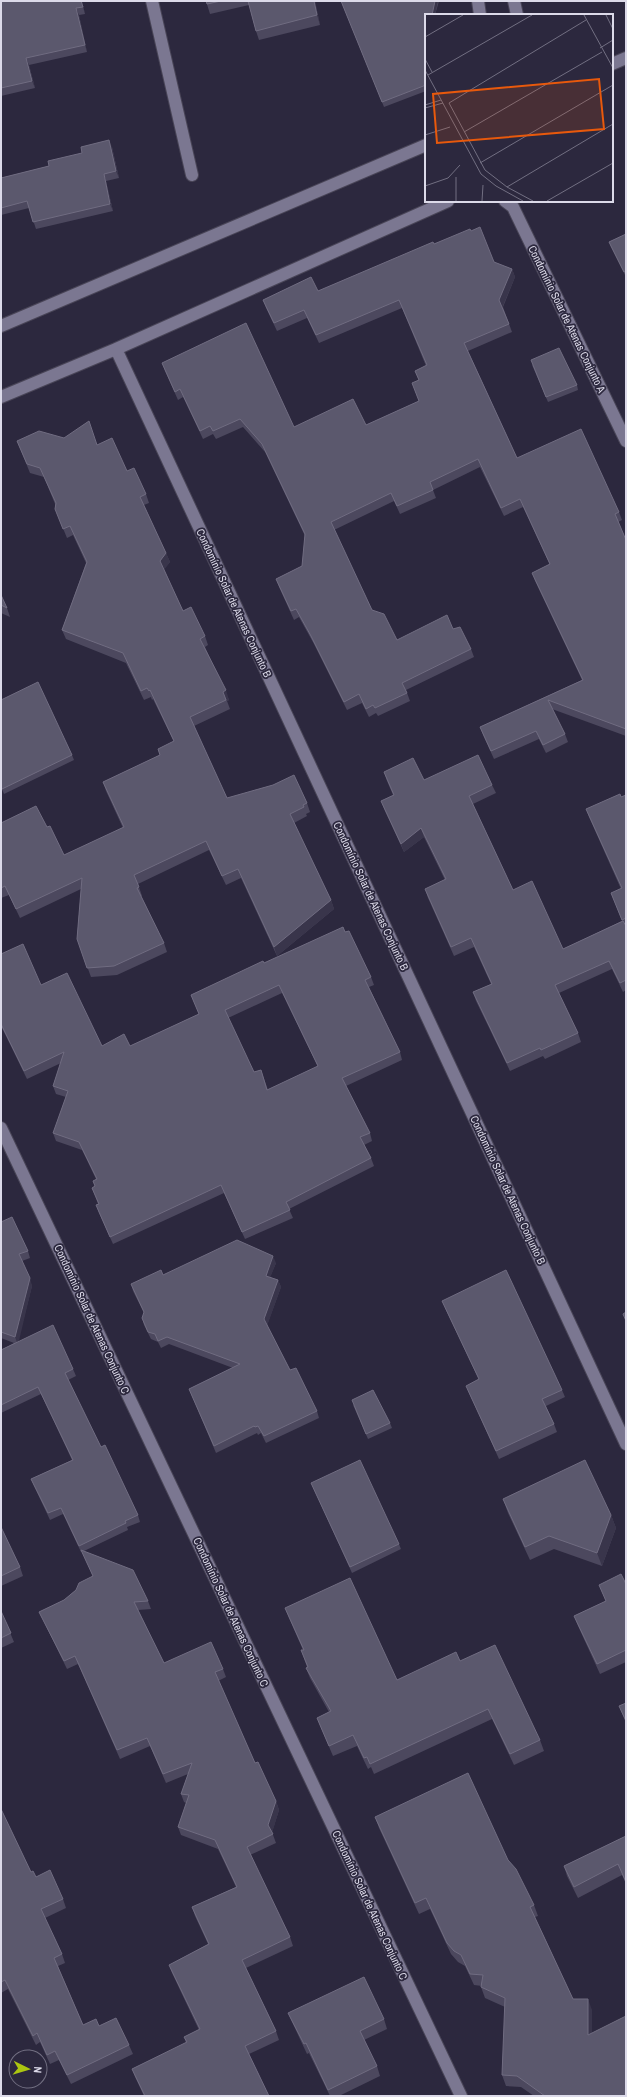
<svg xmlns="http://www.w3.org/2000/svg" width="627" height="2097" font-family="'Archivo Narrow',sans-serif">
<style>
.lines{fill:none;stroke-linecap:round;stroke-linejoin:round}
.street-casing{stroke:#494557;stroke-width:14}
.secondary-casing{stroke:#494557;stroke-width:14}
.street{stroke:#7b7791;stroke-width:12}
.secondary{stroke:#7b7791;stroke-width:12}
.wall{fill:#4c485e;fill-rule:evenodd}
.shaded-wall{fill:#39354b}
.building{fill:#5b586d;stroke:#706c81;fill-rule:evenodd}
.labels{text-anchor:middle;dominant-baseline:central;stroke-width:3.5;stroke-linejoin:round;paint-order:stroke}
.street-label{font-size:11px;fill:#dcdae9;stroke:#2c283e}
.inset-road{fill:none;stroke:#726f82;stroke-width:1}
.view{fill:#e8590c;fill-opacity:0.15;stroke:#e8590c;stroke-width:2}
.inset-edge{fill:none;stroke:#dcdae9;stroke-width:2}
</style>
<rect width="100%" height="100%" fill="#2c283e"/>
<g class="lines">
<defs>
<path id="street" d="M 152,1 L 192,175
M 478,1 L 480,15
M 514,1 L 517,15
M 505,201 L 513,207 L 626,441
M 116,349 L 626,1444
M 1,397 L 116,349 L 448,201
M 1,1128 L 461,2096"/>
<path id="secondary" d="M 612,64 L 626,58
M 1,326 L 426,145"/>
</defs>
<use href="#street" class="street-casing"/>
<use href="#secondary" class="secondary-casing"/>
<use href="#street" class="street"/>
<use href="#secondary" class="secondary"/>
</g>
<path class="wall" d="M 1,1 L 82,1 L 85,14 L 79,15 L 87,52 L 29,65 L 35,88 L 1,96 Z
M 206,1 L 315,1 L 320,25 L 259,40 L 256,31 L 249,5 L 210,14 Z
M 341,1 L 439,1 L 435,15 L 426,15 L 426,91 L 384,107 Z
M 112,147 L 119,178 L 106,181 L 113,211 L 36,229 L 29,208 L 1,215 L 1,178 L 49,166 Z
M 471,231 L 494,262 L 512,269 L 515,277 L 503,307 L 512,332 L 468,351 L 517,458 L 619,512 L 622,520 L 618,522 L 626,540 L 626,736 L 552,709 L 565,734 L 568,742 L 546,753 L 539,739 L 494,759 L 483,735 L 480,727 L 582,680 L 535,581 L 532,573 L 550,565 L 523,507 L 504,516 L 480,467 L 433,490 L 436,498 L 400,514 L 394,501 L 334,530 L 372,610 L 397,640 L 453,629 L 471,649 L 474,657 L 406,690 L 410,701 L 378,716 L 376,713 L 369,717 L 362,703 L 347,710 L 314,644 L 299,617 L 294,620 L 279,587 L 276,579 L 302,566 L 305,536 L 265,452 L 243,427 L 216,439 L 213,434 L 203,439 L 183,397 L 178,400 L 165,371 L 162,363 L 294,427 L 366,425 L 419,401 L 412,383 L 419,380 L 415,371 L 426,366 L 402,308 L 319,343 L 307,318 L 277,331 L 266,308 L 263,300 L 318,291 L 434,244 Z
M 626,234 L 626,277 L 611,247 L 609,242 Z
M 532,365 L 577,385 L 578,390 L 548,402 Z
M 64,438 L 98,445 L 127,471 L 146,494 L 149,503 L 144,505 L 166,553 L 170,562 L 164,569 L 183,611 L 205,636 L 208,645 L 205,647 L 229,700 L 227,701 L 230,709 L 194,726 L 227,798 L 307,803 L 310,812 L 306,814 L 307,816 L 294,823 L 331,900 L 334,909 L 277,956 L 241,878 L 226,885 L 209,850 L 138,884 L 142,896 L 141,896 L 164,943 L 167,952 L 117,975 L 91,977 L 77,939 L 81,889 L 20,918 L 9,895 L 1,898 L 1,823 L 47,827 L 64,855 L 123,828 L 106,791 L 103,782 L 160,755 L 158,749 L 174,742 L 153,699 L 152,700 L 151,697 L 144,700 L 126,663 L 66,639 L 62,630 L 86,563 L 73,535 L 67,538 L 55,509 L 55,504 L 44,477 L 30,473 L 17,441 Z
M 1,595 L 7,608 L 10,617 L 1,613 Z
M 1,700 L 72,755 L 74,760 L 4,794 L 1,787 Z
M 384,772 L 424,780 L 492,785 L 496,793 L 473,804 L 513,890 L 563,949 L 622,921 L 611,893 L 621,889 L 589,817 L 586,809 L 621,797 L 626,795 L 626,990 L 623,992 L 612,969 L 559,993 L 578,1033 L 581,1042 L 545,1059 L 543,1056 L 510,1071 L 476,1001 L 473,992 L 491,984 L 474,947 L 454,956 L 428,898 L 425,889 L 445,880 L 424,837 L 404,852 L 384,809 L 381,801 L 393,795 L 387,781 Z
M 345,932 L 371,977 L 374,985 L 369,987 L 400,1052 L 402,1060 L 346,1086 L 370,1133 L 372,1141 L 364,1145 L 371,1158 L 374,1166 L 289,1209 L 293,1218 L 245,1239 L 224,1193 L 113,1244 L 99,1213 L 96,1205 L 98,1204 L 92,1188 L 95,1186 L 93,1181 L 96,1179 L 82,1150 L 56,1141 L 53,1133 L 66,1097 L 56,1094 L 53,1086 L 61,1063 L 27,1079 L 1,1026 L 1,954 L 41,985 L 102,1046 L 130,1046 L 199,1014 L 191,995 L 264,963 ZM 282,993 L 318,1067 L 268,1090 L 261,1070 L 254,1072 L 228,1018 Z
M 1,1222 L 28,1251 L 30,1258 L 22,1261 L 32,1286 L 18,1341 L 73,1369 L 76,1376 L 68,1380 L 101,1447 L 138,1515 L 140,1522 L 127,1527 L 128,1530 L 84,1551 L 148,1601 L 151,1609 L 138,1610 L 164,1663 L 223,1669 L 226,1677 L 218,1681 L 255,1763 L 276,1801 L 279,1810 L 272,1832 L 276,1843 L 250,1855 L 290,1937 L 293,1946 L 246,1968 L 276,2031 L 279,2040 L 249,2054 L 269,2096 L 144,2096 L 135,2077 L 132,2069 L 186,2043 L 184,2037 L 199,2030 L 172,1973 L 169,1965 L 208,1944 L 195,1916 L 192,1907 L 236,1887 L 218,1849 L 181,1835 L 178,1827 L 186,1803 L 184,1802 L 181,1794 L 188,1774 L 166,1783 L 150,1746 L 120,1759 L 78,1664 L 67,1669 L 43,1620 L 39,1612 L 64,1600 L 93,1576 L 82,1552 L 81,1552 L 63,1514 L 50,1520 L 34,1486 L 31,1479 L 72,1460 L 41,1394 L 1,1413 L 1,1350 L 14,1343 L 1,1338 Z
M 276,1263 L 270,1277 L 278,1280 L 281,1287 L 267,1325 L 290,1370 L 317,1411 L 319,1418 L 266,1443 L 261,1433 L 258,1435 L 257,1433 L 216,1453 L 189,1389 L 233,1368 L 169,1344 L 161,1348 L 158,1342 L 151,1339 L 144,1325 L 142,1318 L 144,1313 L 133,1291 L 131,1284 L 163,1275 Z
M 442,1301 L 562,1390 L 565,1397 L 546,1406 L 554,1424 L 557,1432 L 499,1459 L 469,1393 L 466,1386 L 479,1380 L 445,1308 Z
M 353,1405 L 390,1423 L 392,1428 L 368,1439 Z
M 311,1483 L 399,1544 L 401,1549 L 352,1573 Z
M 503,1499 L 611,1515 L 616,1528 L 602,1566 L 554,1549 L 530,1560 L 508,1513 Z
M 1,1527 L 20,1567 L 23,1576 L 1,1586 Z
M 626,1584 L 626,1662 L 600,1674 L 578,1626 L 574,1616 L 606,1601 L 599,1585 Z
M 285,1608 L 397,1680 L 460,1661 L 540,1740 L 544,1751 L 514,1765 L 492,1719 L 374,1774 L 371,1767 L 368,1769 L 357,1746 L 333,1756 L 321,1728 L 317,1718 L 329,1712 L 310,1678 L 306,1668 L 307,1667 L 301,1650 L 303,1650 L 289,1618 Z
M 1,1611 L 14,1642 L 1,1648 Z
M 626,1703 L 626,1723 L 619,1706 Z
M 1,1809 L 31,1872 L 63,1899 L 66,1908 L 45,1918 L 62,1954 L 65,1963 L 58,1966 L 83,2025 L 99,2026 L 129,2045 L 133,2054 L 71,2084 L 59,2060 L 50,2064 L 40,2042 L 36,2045 L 8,1989 L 1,1993 Z
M 375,1817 L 508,1860 L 534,1905 L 538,1916 L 535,1917 L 573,1999 L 592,2010 L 592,2033 L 626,2096 L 534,2096 L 521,2087 L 506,2086 L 502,2075 L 505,2007 L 485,1998 L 481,1987 L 482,1986 L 474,1985 L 465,1966 L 458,1962 L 451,1954 L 430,1909 L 419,1914 L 379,1828 Z
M 626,1836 L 626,1884 L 622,1875 L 578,1898 L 567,1876 L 564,1866 Z
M 288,2013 L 384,2019 L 387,2029 L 364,2040 L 377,2066 L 380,2076 L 339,2096 L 330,2096 L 309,2053 L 307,2054 L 292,2022 Z"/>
<path class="shaded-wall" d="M 81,1 L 82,1 L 85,14 L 83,7 Z
M 314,1 L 315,1 L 320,25 L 317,15 Z
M 435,1 L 438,1 L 435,15 L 432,15 Z
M 76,8 L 79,15 L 87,52 L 85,45 Z
M 26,58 L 29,65 L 35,88 L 32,81 Z
M 109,140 L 112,147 L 119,178 L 116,171 Z
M 104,174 L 106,181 L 113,211 L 110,204 Z
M 512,269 L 515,277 L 502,308 L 499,300 Z
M 166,553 L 170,562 L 164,570 L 160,561 Z
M 226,690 L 229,700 L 227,701 L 223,692 Z
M 421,828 L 424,837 L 404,852 L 401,844 Z
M 331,900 L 334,909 L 277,956 L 274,947 Z
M 273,1256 L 276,1263 L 268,1283 L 266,1276 Z
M 30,1278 L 32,1286 L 18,1345 L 15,1337 Z
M 278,1280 L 281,1287 L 267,1326 L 264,1319 Z
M 611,1515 L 616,1528 L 602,1566 L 597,1553 Z
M 276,1801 L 279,1810 L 272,1833 L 268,1825 Z
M 588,1999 L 592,2010 L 592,2046 L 588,2035 Z"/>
<path class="building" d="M 1,1 L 81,1 L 83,7 L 76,8 L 85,45 L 26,58 L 32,81 L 1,88 Z
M 206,1 L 221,1 L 207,4 Z
M 248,1 L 314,1 L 317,15 L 256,31 Z
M 341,1 L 435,1 L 432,15 L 426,15 L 426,85 L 382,102 Z
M 109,140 L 116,171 L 104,174 L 110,204 L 33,222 L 27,201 L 1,208 L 1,178 L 49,166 L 48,161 L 82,153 L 81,147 Z
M 480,227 L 494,262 L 512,269 L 499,300 L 509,324 L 464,343 L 517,458 L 581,429 L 619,512 L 615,514 L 626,540 L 626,729 L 548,700 L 565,734 L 543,745 L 536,731 L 491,751 L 480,727 L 583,680 L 532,573 L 550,564 L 520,499 L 501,508 L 478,459 L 430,482 L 433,490 L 397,506 L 391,493 L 331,522 L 372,610 L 384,614 L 397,640 L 447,615 L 453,629 L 460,627 L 471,649 L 402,683 L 407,693 L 375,708 L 373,705 L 366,709 L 359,694 L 344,702 L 311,636 L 296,609 L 291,611 L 276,579 L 302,566 L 305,534 L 262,444 L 240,419 L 213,431 L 210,426 L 200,431 L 180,389 L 175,392 L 162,363 L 246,323 L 294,427 L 353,399 L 366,425 L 419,401 L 412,383 L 419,380 L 415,371 L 427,365 L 399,300 L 316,335 L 304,310 L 274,323 L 263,300 L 311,277 L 318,291 L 433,242 L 434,244 L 470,229 L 471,231 Z
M 626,234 L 626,271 L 624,272 L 609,242 Z
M 559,348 L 577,385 L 546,397 L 531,360 Z
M 89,421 L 97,445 L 112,438 L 127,471 L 134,468 L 146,494 L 140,497 L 166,553 L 160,561 L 183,611 L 191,607 L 205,636 L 200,639 L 226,690 L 223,692 L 226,700 L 190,717 L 227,798 L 273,785 L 294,775 L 307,803 L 303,805 L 304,807 L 290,814 L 331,900 L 274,947 L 238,869 L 222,876 L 206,841 L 134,875 L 139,887 L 137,888 L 164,943 L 114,966 L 87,968 L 77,939 L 82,878 L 16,909 L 5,886 L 1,888 L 1,823 L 36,806 L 47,827 L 50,826 L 64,855 L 124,827 L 103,782 L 160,755 L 158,749 L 174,741 L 150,690 L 149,691 L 147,688 L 141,691 L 123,653 L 62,630 L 87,562 L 70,526 L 63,529 L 55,509 L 56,503 L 40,468 L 27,464 L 17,441 L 39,431 L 64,438 Z
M 1,595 L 7,608 L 1,605 Z
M 38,682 L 72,755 L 2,789 L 1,786 L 1,700 Z
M 478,755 L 492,785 L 469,796 L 513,890 L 532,881 L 563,949 L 623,921 L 626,926 L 626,980 L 620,983 L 609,961 L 555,985 L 578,1033 L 541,1050 L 540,1048 L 507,1063 L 473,992 L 492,984 L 471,938 L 451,947 L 425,889 L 446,879 L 421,828 L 401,844 L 381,801 L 394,795 L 384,772 L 413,758 L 424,780 Z
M 620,794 L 621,797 L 626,795 L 626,918 L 622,920 L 611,893 L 622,888 L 586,809 Z
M 343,927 L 345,932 L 349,931 L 371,977 L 365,980 L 400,1052 L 342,1078 L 370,1133 L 360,1137 L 371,1158 L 286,1202 L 290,1210 L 242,1232 L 221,1185 L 110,1237 L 96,1205 L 99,1204 L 92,1188 L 95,1186 L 93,1181 L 97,1179 L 79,1142 L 53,1133 L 68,1091 L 53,1086 L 64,1052 L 24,1071 L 1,1024 L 1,954 L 23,944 L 41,985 L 67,973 L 102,1046 L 124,1034 L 130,1046 L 199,1014 L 191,995 L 263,961 L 264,963 ZM 279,985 L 318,1066 L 267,1090 L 261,1070 L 254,1072 L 225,1010 Z
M 12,1217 L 28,1251 L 19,1254 L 30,1278 L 15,1337 L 1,1332 L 1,1222 Z
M 237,1240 L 273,1256 L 266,1276 L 278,1280 L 264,1319 L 290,1370 L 296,1368 L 317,1411 L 264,1436 L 258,1426 L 255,1427 L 254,1426 L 214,1446 L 189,1389 L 240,1364 L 167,1337 L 158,1341 L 155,1334 L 148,1332 L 142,1318 L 144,1312 L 131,1284 L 161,1270 L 163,1275 Z
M 506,1270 L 562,1390 L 542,1399 L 554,1424 L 496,1451 L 466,1386 L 479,1379 L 442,1301 Z
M 626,1312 L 626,1321 L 623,1314 Z
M 53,1325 L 73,1369 L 65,1373 L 101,1447 L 105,1445 L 138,1515 L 125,1521 L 126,1523 L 79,1546 L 61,1508 L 48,1513 L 31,1479 L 73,1460 L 38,1387 L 1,1405 L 1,1350 Z
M 373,1390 L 390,1423 L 366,1434 L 352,1400 Z
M 360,1460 L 399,1544 L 350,1567 L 311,1483 Z
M 585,1460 L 611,1515 L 597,1553 L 549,1536 L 525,1547 L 503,1499 Z
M 1,1527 L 20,1567 L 1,1576 Z
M 81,1550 L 133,1570 L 148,1601 L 134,1602 L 164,1663 L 211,1642 L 223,1669 L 215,1672 L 255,1763 L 258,1762 L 276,1801 L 268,1825 L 273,1834 L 247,1847 L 290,1937 L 242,1960 L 276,2031 L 245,2046 L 269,2096 L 145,2096 L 132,2069 L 187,2042 L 184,2037 L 200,2029 L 169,1965 L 209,1944 L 192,1907 L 237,1887 L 215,1840 L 178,1827 L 189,1795 L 181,1794 L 192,1763 L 163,1774 L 147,1738 L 117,1750 L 75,1656 L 64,1661 L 39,1612 L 64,1600 L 76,1590 L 79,1583 L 93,1576 Z
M 621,1574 L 626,1584 L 626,1650 L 597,1664 L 574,1616 L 606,1601 L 599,1585 Z
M 350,1578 L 397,1680 L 456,1652 L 460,1661 L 495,1645 L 540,1740 L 510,1754 L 488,1709 L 370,1764 L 367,1757 L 364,1758 L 353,1735 L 329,1746 L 317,1718 L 331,1711 L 306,1668 L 308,1667 L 301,1650 L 304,1650 L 285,1608 Z
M 1,1611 L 11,1633 L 1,1638 Z
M 626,1703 L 626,1721 L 619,1706 Z
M 468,1773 L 508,1860 L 516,1869 L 534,1905 L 530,1907 L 573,1999 L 588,1999 L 588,2035 L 626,2016 L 626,2096 L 545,2096 L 517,2076 L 502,2075 L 505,1998 L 481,1987 L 483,1975 L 470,1974 L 461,1955 L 454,1951 L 447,1943 L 426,1898 L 415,1903 L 375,1817 Z
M 1,1809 L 31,1872 L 33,1871 L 36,1877 L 50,1870 L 63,1899 L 41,1909 L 62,1954 L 54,1958 L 83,2025 L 96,2019 L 99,2026 L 116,2018 L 129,2045 L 67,2075 L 55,2051 L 47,2055 L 37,2033 L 33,2036 L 5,1980 L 1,1982 Z
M 626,1836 L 626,1882 L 618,1864 L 574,1887 L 564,1866 Z
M 364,1977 L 384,2019 L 360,2031 L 377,2066 L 328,2090 L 306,2043 L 304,2044 L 288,2013 Z"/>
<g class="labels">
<g class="street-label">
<text transform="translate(567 319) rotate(64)">Condomínio Solar de Atenas Conjunto A</text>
<text transform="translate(234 603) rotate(65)">Condomínio Solar de Atenas Conjunto B</text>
<text transform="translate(371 896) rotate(65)">Condomínio Solar de Atenas Conjunto B</text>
<text transform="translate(508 1190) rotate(65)">Condomínio Solar de Atenas Conjunto B</text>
<text transform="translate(92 1319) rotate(65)">Condomínio Solar de Atenas Conjunto C</text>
<text transform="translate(231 1612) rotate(65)">Condomínio Solar de Atenas Conjunto C</text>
<text transform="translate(370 1905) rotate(65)">Condomínio Solar de Atenas Conjunto C</text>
</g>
</g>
<g transform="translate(425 14)">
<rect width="188" height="188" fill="#2c283e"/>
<path class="inset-road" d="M 159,1 L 188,54M 181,1 L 188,15M 0,23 L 38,1M 175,34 L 188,26M 0,45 L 7,58M 0,56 L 56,160 L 71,172 L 98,187M 3,61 L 107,1M 0,91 L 16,86M 0,94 L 18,89M 39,118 L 177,38M 0,121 L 25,113M 55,149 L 188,71M 0,172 L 23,164 L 35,151M 82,173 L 188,110M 31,187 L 31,163M 57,187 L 58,171M 108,187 L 82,173 L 60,156 L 24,89 L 161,6M 122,187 L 188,149"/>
<path class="view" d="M 174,65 L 179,115 L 12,129 L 8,80 Z"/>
<rect width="188" height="188" class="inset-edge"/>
</g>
<rect width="627" height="2097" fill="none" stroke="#dcdae9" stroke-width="4"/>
<g transform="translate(28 2069) rotate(95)"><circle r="19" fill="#2c283e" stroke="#726f82"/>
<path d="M0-3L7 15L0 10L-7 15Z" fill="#acc611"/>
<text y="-6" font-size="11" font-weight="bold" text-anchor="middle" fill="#dcdae9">N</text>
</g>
</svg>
